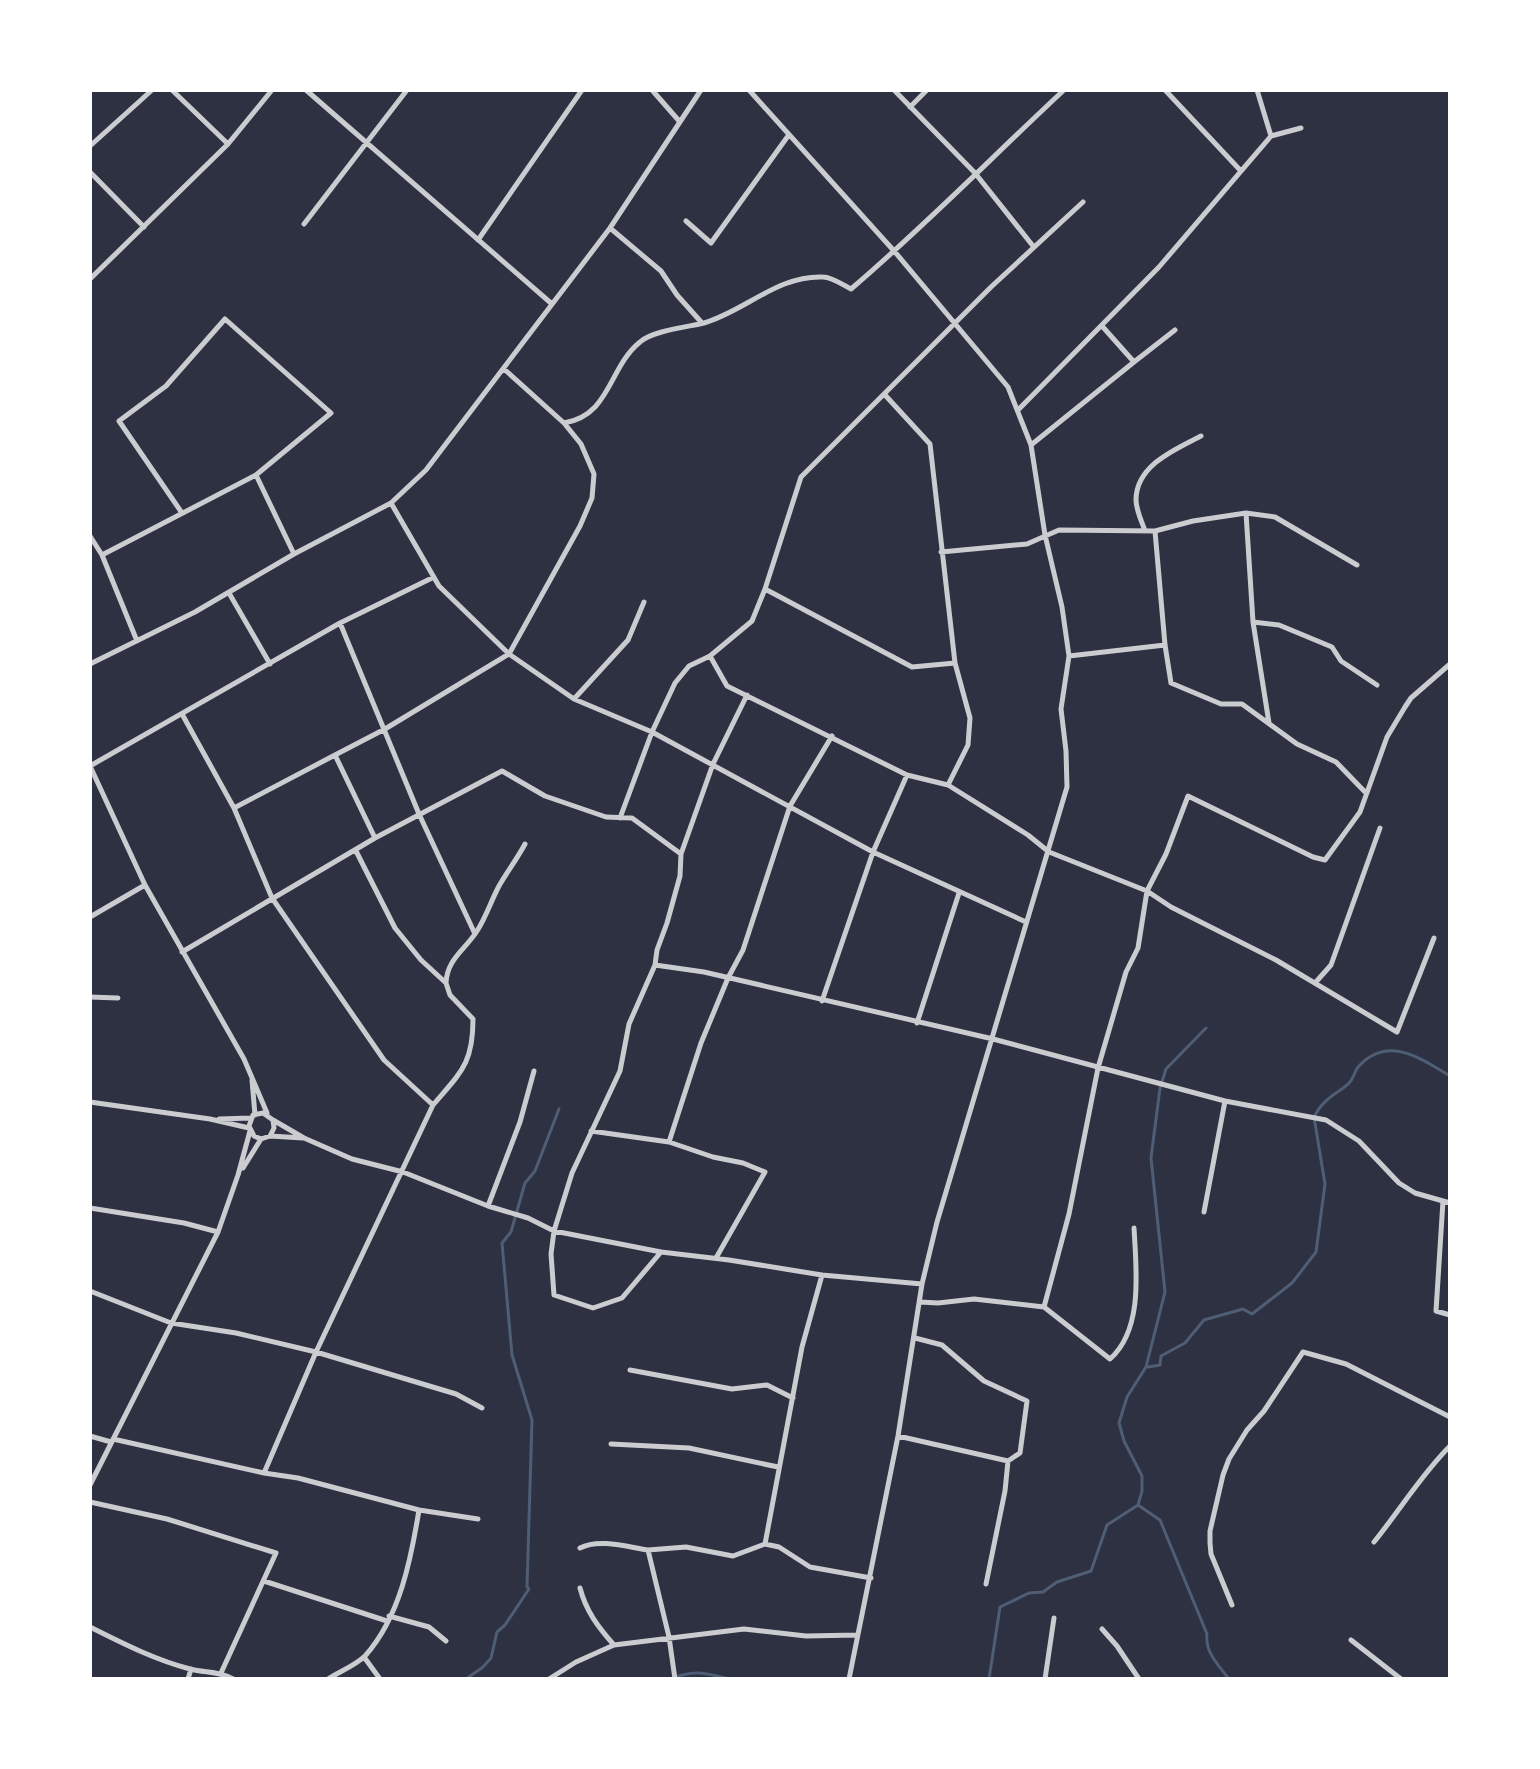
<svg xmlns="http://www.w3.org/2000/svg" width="1540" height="1769" font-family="Cabin,sans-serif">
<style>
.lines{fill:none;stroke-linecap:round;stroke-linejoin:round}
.stream{stroke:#4f5d75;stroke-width:3}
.minor{stroke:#caccd0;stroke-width:5}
</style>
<rect width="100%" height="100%" fill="#2d3142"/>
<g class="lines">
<path class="stream" d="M 1148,1367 L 1160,1365 L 1161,1356 L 1185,1343 L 1204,1320 L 1243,1309 L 1252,1314 L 1292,1283 L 1316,1252 L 1325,1184 L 1314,1117 C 1317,1112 1320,1106 1325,1102 C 1332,1094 1343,1090 1350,1082 C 1354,1077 1355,1070 1359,1066 C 1389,1034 1423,1060 1450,1076
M 1138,1505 L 1160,1520 L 1207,1634 C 1205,1653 1218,1664 1229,1679
M 466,1679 L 483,1667 L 491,1658 L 497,1632 L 505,1625 L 529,1589 L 527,1587 L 532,1420 L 512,1355 L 502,1243 L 511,1232 L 525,1183 L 535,1171 L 559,1109
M 669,1679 C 694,1670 703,1672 729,1679
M 800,1679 L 806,1679
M 989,1679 L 1000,1607 L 1029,1593 L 1043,1592 L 1057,1582 L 1091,1571 L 1107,1525 L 1138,1505 L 1142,1491 L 1142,1476 L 1124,1441 L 1119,1423 L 1127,1397 L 1146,1367 L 1165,1292 L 1151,1158 L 1160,1088 L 1166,1069 L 1206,1028"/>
<path class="minor" d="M 172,90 L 228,144
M 306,90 L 552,304
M 652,90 L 680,122
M 749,90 L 895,252 L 1008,387 L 1031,445 L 1045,535 L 1062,607 L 1069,656 L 1061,709 L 1066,751 L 1067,787 L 937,1222 L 922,1284 L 898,1436 L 849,1679
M 894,90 L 975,173 L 1033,246
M 1165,90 L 1240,170
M 910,107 L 927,90
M 1271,136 L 1301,128
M 90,146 L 152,90
M 90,172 L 144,227
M 686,221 L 711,243 L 788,136
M 304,224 L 407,90
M 610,228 L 661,271 L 677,295 L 702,323
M 478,240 L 582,90
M 90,279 L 228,144 L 272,90
M 1102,326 L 1134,362 L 1175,330
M 885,395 L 930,444 L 955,663 L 970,718 L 968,745 L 948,785
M 1018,410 L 1159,267 L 1271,136 L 1257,90
M 564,423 C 611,415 608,368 640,342 C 652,331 687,327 704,323 C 745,311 778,275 823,277 C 832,277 843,285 851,289 C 925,226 993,156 1064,90
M 1031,445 L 1134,362
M 256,475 L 294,554
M 391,503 L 439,586 L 509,654 L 574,699 L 652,732 L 873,852 L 1026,922
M 1246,513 L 1253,622 L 1269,723
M 1145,531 C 1142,522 1136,510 1136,500 C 1136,465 1176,449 1201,436
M 1155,531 L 1165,645 L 1171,683 L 1221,704 L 1242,704 L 1297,744 L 1336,762 L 1366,793
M 90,536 L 102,555 L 137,641
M 941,552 L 1027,544 L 1059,530 L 1155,531 L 1193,521 L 1246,513 L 1275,517 L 1357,565
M 102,555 L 256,475 L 331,413 L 225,319 L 166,386 L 119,421 L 182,513
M 765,589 L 912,667 L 955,663
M 229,593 L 270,664
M 1253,622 L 1279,625 L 1332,647 L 1341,661 L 1377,685
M 340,623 L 419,814 L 475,934
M 710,656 L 727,686 L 907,775 L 948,785 L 1028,835 L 1049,852 L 1147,891 L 1171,907 L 1276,960 L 1397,1032 L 1434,938
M 1069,656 L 1165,645
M 90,664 L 195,612 L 294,554 L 391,503 L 426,470 L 610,228 L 701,90
M 574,699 L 628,640 L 644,602
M 182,714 L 234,808 L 272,898 L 384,1060 L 433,1105
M 90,766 L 340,623 L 432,578
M 90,766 L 145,885 L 244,1059 L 267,1113
M 234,808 L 335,755
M 620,818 L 652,732 L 675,683 L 689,666 L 710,656 L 752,621 L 765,589 L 801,477 L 991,287 L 1083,202
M 375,838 L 335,755 L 385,729 L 509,654 L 580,526 L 592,498 L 594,474 L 581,444 L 564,423 L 504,369
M 681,854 L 713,764 L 747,695
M 90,917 L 145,885
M 182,952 L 375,838 L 502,771 L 545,796 L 606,817 L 632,818 L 681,854 L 680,876 L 667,923 L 657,950 L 655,965 L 629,1024 L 620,1071 L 572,1173 L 554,1231 L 551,1254 L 554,1295 L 593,1308 L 622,1298 L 661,1252
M 655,965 L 704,972 L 993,1039 L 1225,1101 L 1326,1120 L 1359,1141 L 1399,1183 L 1415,1193 L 1450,1203
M 446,983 C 447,959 465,950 477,931 C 486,917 491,901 499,886 C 507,872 517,859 525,844
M 1315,983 L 1331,965 L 1380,828
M 90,997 L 118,998
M 822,1001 L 873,852 L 907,775
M 917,1023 L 959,893
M 252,1080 L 255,1115
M 90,1102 L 210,1119 L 249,1128
M 219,1119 L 251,1118
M 273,1120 L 304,1138 L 352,1159 L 403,1172 L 488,1206 L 528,1218 L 554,1231 L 661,1252 L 729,1260 L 822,1275 L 922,1284
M 591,1131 L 669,1142 L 713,1157 L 743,1163 L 765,1172 L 716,1258
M 270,1136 L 303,1138
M 669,1142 L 701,1043 L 728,978 L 743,950 L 790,806 L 832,736
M 243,1168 L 261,1139 L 270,1136 L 274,1128 L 273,1120 L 263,1113 L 253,1115 L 249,1126 L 254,1136 L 261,1139
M 1443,1201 L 1436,1311 L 1450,1315
M 488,1206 L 520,1122 L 534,1071
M 90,1208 L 184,1223 L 218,1232
M 1204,1212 L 1225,1101
M 90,1291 L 171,1323 L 236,1333 L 316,1352 L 433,1105 C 461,1072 473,1064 473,1019 L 450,995 L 446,983 L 421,960 L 395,928 L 356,851
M 920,1302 L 938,1303 L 974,1299 L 1044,1307 L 1110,1359 C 1144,1329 1136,1268 1134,1228
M 1044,1307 L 1069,1214 L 1098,1068 L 1126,972 L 1138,948 L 1147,891 L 1166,854 L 1188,796 L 1313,857 L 1325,860 L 1360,812 L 1387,737 L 1405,707 L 1411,698 L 1450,664
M 630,1370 L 732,1389 L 767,1385 L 793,1398
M 90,1436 L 111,1442
M 898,1436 L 1008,1461 L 1020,1453 L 1027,1401 L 984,1381 L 942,1345 L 915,1338
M 113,1439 L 264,1473 L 298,1478 L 419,1510 L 478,1519
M 611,1444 L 689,1448 L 778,1467
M 264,1473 L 316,1352 L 456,1394 L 482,1408
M 90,1485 L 218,1232 L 238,1175 L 250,1131
M 90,1502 L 167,1519 L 276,1553 L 221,1673
M 1374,1542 C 1400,1510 1421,1475 1450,1446
M 765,1544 L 779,1547 L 810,1567 L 871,1578
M 580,1548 C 599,1538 628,1547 648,1550
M 264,1581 L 387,1621
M 986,1584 L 1005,1491 L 1008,1461
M 580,1588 C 586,1611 598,1627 614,1645 L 744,1629 L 806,1636 L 857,1635
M 1232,1605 L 1211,1554 L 1210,1543 L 1210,1531 L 1223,1475 L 1229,1459 L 1247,1430 L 1264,1411 L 1303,1352 L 1346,1364 L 1450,1417
M 389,1616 L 429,1627 L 446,1641
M 90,1627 C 122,1643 155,1660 190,1669 C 206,1673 219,1671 233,1679
M 1102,1629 L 1117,1646 L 1139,1679
M 1351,1640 L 1401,1679
M 364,1657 L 380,1679
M 188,1679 L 191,1669
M 328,1679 C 339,1672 356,1665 365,1656 C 400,1617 411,1559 419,1510
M 549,1679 L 576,1662 L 614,1645
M 675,1679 L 669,1637 L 648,1550 L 686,1547 L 733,1556 L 765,1544 L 802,1347 L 822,1275
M 1045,1679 L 1054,1618"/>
</g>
<rect width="1540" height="1769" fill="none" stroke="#ffffff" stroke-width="184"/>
</svg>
